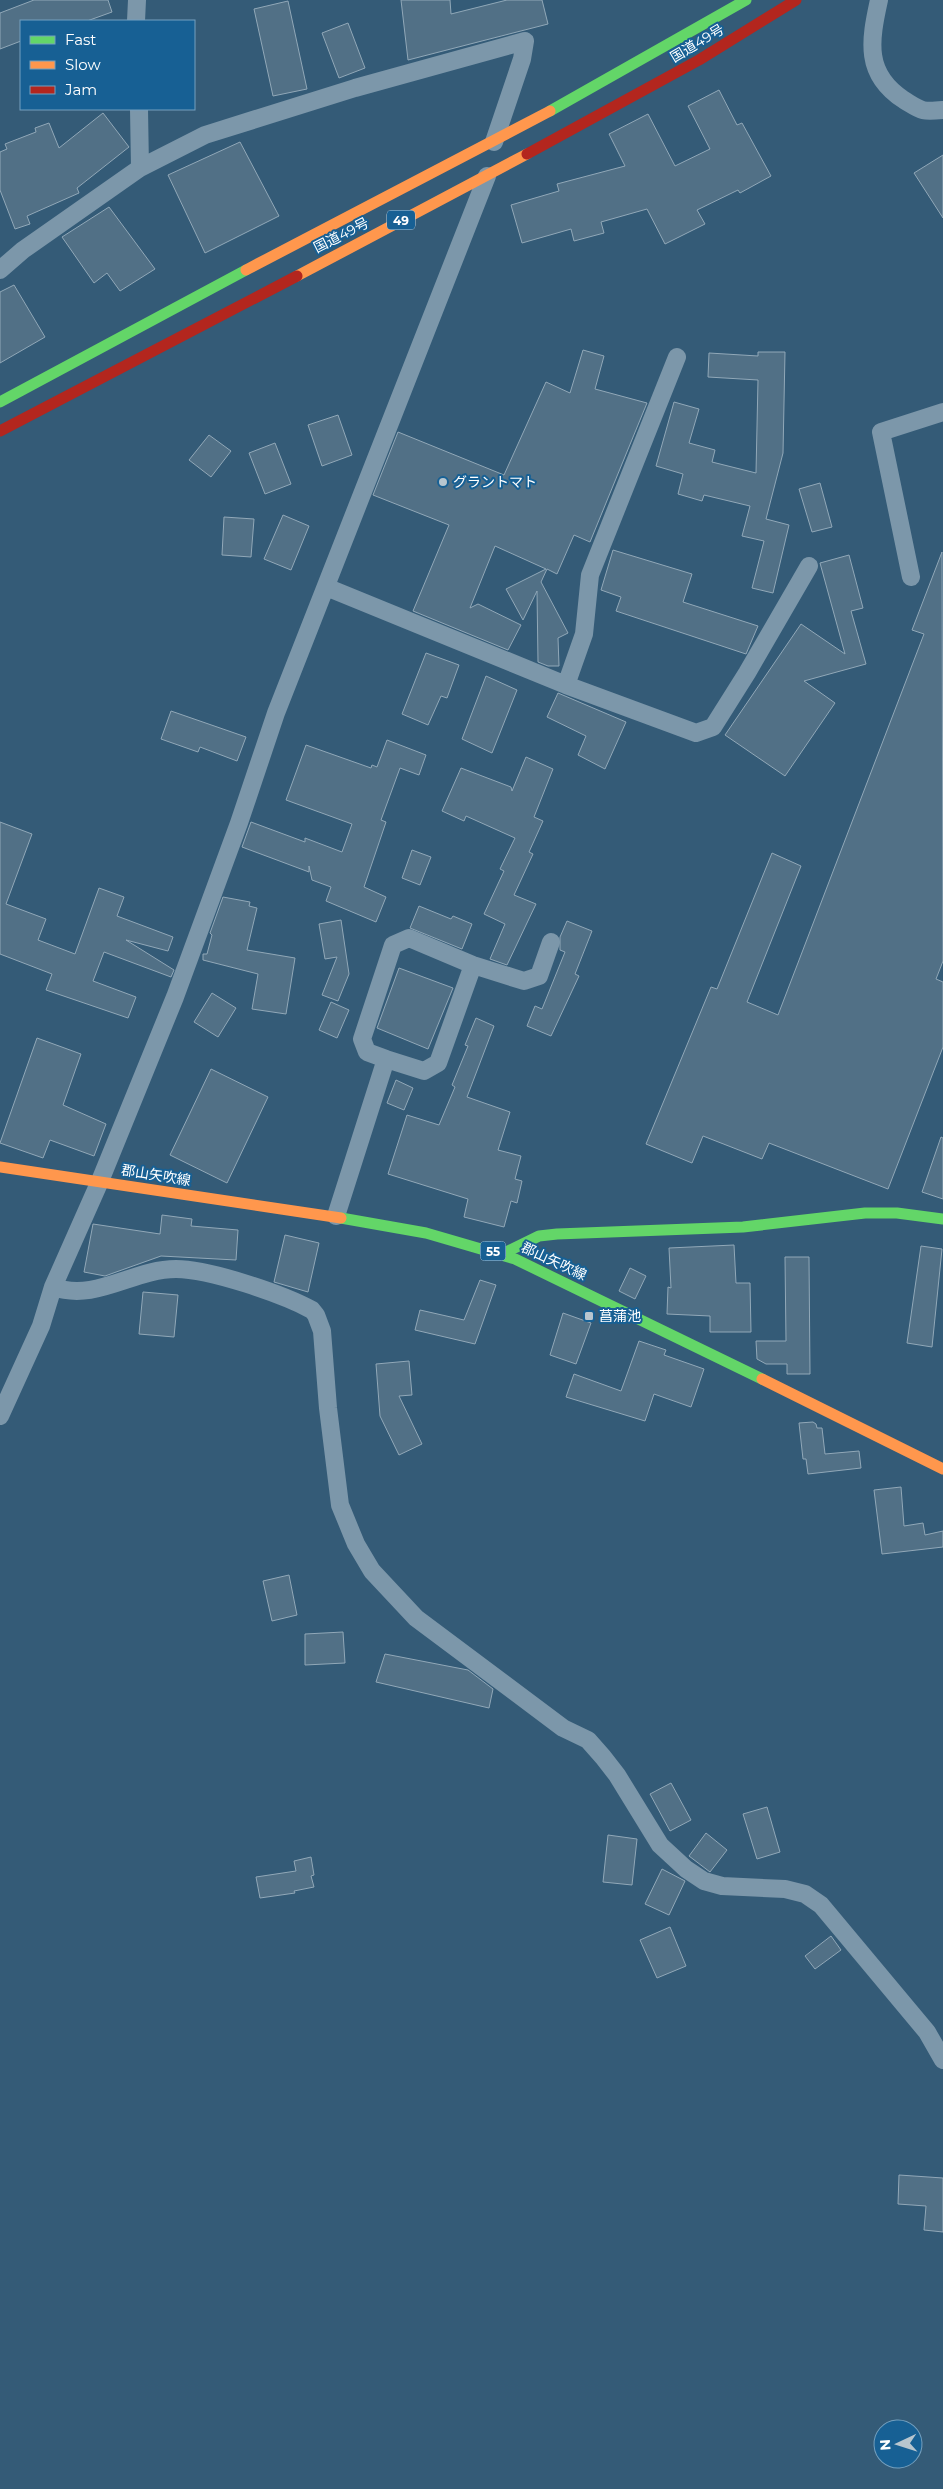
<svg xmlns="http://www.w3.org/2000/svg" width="943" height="2489" font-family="Montserrat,'Noto Sans JP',sans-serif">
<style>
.building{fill:#517086;stroke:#91a8b8}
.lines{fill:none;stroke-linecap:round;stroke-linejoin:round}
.street{stroke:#7c97aa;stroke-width:18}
.fast{stroke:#63d668;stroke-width:11}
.slow{stroke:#ff974d;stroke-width:11}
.jam{stroke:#b3261e;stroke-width:11}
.poi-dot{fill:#b8c6cf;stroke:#176094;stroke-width:2}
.labels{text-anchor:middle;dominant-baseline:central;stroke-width:4;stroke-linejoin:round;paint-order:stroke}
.shield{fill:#176094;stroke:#b9cfdf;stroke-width:1}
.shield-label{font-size:12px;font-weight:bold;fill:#fff}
.street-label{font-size:14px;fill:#fff;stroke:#176094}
.poi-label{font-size:14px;fill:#fff;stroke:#176094;text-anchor:start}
</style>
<rect width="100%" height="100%" fill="#345b77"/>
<path class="building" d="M 34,0 L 108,0 L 112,12 L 87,21 L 21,21 L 21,41 L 0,49 L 0,13 Z
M 401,0 L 450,0 L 451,14 L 507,0 L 542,0 L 548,24 L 408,60 Z
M 288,1 L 307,89 L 273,96 L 254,9 Z
M 348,23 L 365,68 L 339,78 L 322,33 Z
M 719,90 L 737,125 L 742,123 L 771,176 L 740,193 L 738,190 L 697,210 L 705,224 L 665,244 L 647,209 L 601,222 L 604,233 L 574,241 L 571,229 L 522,243 L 511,205 L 559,191 L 557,184 L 625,166 L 609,134 L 648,114 L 675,166 L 710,149 L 688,106 Z
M 103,113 L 129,147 L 77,188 L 79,193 L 27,216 L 30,224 L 15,229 L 0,190 L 0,152 L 7,149 L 5,144 L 36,132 L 35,128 L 49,123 L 59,148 Z
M 240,142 L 279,216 L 205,253 L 168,175 Z
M 943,155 L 943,218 L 914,173 Z
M 109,207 L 155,269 L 120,291 L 107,273 L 94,283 L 62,237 Z
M 14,285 L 45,337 L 0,363 L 0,292 Z
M 583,350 L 604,356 L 595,389 L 647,403 L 590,542 L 574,535 L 557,574 L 547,569 L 541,582 L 568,633 L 558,638 L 559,666 L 548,666 L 538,662 L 537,591 L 523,620 L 506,589 L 546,569 L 495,546 L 470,608 L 478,604 L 521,625 L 508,650 L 413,611 L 449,525 L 373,495 L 398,432 L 504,475 L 546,382 L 570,393 Z
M 758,352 L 785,352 L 783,453 L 766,519 L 789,525 L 773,593 L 752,588 L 764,541 L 742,536 L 750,506 L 704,495 L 702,501 L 678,494 L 683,474 L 656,466 L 674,402 L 699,409 L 689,443 L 715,450 L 712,462 L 756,473 L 758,380 L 708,377 L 709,353 L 758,356 Z
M 338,415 L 352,455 L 322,466 L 308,425 Z
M 209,435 L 231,451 L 211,477 L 189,460 Z
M 275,443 L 291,484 L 265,494 L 249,453 Z
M 820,483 L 832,527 L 812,532 L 799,489 Z
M 283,515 L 309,526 L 291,570 L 264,559 Z
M 224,517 L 254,519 L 251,557 L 222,555 Z
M 613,550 L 692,574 L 683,602 L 758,626 L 746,654 L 616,611 L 621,597 L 601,590 Z
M 942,552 L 943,961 L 936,979 L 943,982 L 943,1047 L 888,1189 L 769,1143 L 762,1159 L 703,1136 L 692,1163 L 646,1144 L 711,987 L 717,989 L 772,853 L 801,866 L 747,1002 L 778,1015 L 924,634 L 912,630 Z
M 849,555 L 863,608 L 851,611 L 866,664 L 804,681 L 835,703 L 785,776 L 725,735 L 801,624 L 845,654 L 820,563 Z
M 426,653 L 459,665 L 447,698 L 441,696 L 428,725 L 402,714 Z
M 486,676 L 517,690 L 492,753 L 462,739 Z
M 558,693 L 626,722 L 605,769 L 578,755 L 586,736 L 547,717 Z
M 171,711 L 246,737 L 237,761 L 200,747 L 198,752 L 161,739 Z
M 387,740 L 426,755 L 419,775 L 400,768 L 381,820 L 386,822 L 364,887 L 386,897 L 376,922 L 326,901 L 331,887 L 312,880 L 309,866 L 309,872 L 242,847 L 251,822 L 305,842 L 305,838 L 342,852 L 352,824 L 286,800 L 306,745 L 371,768 L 372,765 L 377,767 Z
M 526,757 L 553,769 L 534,817 L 543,821 L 529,852 L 533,854 L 514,895 L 536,904 L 507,965 L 490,959 L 505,924 L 484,914 L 504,871 L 500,869 L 515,838 L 466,816 L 464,821 L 442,811 L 461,768 L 511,787 L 512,791 Z
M 0,822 L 32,834 L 6,904 L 46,919 L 38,940 L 75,954 L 99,888 L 124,897 L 117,916 L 173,937 L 168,951 L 126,940 L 174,970 L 171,977 L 104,952 L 93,981 L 136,997 L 128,1018 L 46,990 L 52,974 L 0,954 Z
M 412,850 L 431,857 L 420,885 L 402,878 Z
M 223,897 L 250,902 L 249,906 L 257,908 L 247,950 L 295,958 L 286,1014 L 252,1009 L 258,974 L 203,960 L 203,954 L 207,954 L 212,935 L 210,933 Z
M 419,906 L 451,919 L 453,916 L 472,924 L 462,949 L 410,928 Z
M 341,920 L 349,974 L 338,1001 L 322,995 L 337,957 L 325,959 L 319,924 Z
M 567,921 L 592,931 L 575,974 L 579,976 L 551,1036 L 527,1026 L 535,1006 L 542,1009 L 565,952 L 560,950 L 560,937 Z
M 399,968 L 453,988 L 428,1049 L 377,1028 Z
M 212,993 L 236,1008 L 218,1037 L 194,1022 Z
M 331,1002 L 349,1010 L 337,1038 L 319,1030 Z
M 476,1018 L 494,1026 L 467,1097 L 510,1112 L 498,1150 L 521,1156 L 515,1179 L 522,1181 L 517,1203 L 511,1201 L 504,1227 L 464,1217 L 468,1199 L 388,1174 L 407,1115 L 439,1125 L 455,1087 L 452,1085 L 468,1046 L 465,1045 Z
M 37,1038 L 81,1054 L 63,1105 L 106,1124 L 94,1156 L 50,1140 L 43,1158 L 0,1143 Z
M 211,1069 L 268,1097 L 227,1183 L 170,1155 Z
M 396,1080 L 413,1088 L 404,1110 L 387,1103 Z
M 941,1137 L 943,1138 L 943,1199 L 922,1192 Z
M 162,1215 L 192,1219 L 191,1226 L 238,1230 L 236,1260 L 161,1256 L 105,1276 L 84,1272 L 93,1224 L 160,1234 Z
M 285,1235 L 319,1243 L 308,1292 L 274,1282 Z
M 734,1245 L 736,1283 L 750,1283 L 751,1332 L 710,1332 L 710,1316 L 667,1314 L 668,1287 L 671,1288 L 669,1248 Z
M 921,1246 L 942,1249 L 932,1347 L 907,1343 Z
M 785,1257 L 809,1257 L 810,1374 L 787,1374 L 787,1364 L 766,1364 L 757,1359 L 756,1341 L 786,1341 Z
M 630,1268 L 646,1276 L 635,1299 L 619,1291 Z
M 480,1280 L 496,1285 L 475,1344 L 415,1330 L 420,1310 L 464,1320 Z
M 143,1292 L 178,1295 L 174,1337 L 139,1334 Z
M 563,1313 L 591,1323 L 576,1364 L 550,1355 Z
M 639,1341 L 666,1350 L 664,1355 L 704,1369 L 691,1407 L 654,1394 L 645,1421 L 566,1397 L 574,1374 L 621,1391 Z
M 409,1361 L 412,1395 L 399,1396 L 422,1444 L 399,1455 L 380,1416 L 376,1364 Z
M 813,1422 L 816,1424 L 817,1428 L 822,1428 L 825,1454 L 859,1451 L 861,1468 L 808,1474 L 806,1459 L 803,1459 L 799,1423 Z
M 901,1487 L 904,1526 L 923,1523 L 925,1535 L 943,1531 L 943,1547 L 882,1554 L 874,1490 Z
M 289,1575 L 297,1615 L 272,1621 L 263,1581 Z
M 343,1632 L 345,1663 L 305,1665 L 305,1634 Z
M 385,1654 L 468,1670 L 493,1689 L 489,1708 L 376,1682 Z
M 671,1783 L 691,1820 L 670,1831 L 650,1794 Z
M 767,1807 L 780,1852 L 757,1859 L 743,1814 Z
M 706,1833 L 727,1850 L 710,1872 L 689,1856 Z
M 608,1835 L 637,1839 L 632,1885 L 603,1882 Z
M 311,1857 L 314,1875 L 311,1876 L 314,1887 L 294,1891 L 295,1893 L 260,1898 L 256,1877 L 296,1871 L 294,1861 Z
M 662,1869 L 685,1881 L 669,1915 L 645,1904 Z
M 670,1927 L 686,1966 L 657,1978 L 640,1940 Z
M 831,1936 L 841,1950 L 815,1969 L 805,1956 Z
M 899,2175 L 943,2178 L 943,2232 L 924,2230 L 926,2206 L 898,2204 Z"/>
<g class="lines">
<path class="street" d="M 879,0 C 870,41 864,74 904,100 C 922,111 921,112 943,110
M 136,21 L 137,0
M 139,109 L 140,168
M 0,270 L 23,250 L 140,168 L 205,135 L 355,88 L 525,41 L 522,59 L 494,142
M 911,577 L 881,432 L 943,412
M 326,587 L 566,685 L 696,733 L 713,727 L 747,673 L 809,566
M 566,685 L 584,634 L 590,575 L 677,357
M 386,1059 L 367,1052 L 362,1039 L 393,945 L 409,938 L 473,965 L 524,981 L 539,976 L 551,942
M 336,1216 L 386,1059 L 424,1071 L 438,1063 L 473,965
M 53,1287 C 97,1302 133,1269 176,1269 C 209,1269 283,1294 312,1310 L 316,1315 L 322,1331 L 328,1408 L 340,1505 L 356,1544 L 372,1571 L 416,1618 L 563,1728 L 588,1740 L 603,1757 L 617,1775 L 660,1845 L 686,1869 L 704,1881 L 722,1886 L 785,1889 L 805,1894 L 821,1905 L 927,2032 L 943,2060
M 0,1416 L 41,1326 L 53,1287 L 100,1181 L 175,997 L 239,823 L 276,713 L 487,176"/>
<path class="fast" d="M 550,111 L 746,0
M 0,402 L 246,270
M 341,1218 L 426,1233 L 515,1259 L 762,1379
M 502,1254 L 539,1236 L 557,1234 L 743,1227 L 865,1213 L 897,1213 L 943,1219"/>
<path class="slow" d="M 246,270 L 550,111
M 297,276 L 527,154
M 0,1167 L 341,1218
M 762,1379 L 943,1469"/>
<path class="jam" d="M 527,154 L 699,60 L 796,0
M 0,431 L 297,276"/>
</g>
<g class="poi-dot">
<circle cx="443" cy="482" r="5"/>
<rect x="584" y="1311" width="10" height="10" rx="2.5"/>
</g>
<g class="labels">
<g class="shield">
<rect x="387" y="210.5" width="28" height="19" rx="4"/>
<rect x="480.5" y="1241.5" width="25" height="19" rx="4"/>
</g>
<g class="shield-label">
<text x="401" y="220">49</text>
<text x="493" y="1251">55</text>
</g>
<g class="street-label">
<text transform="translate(697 43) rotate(-31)">国道49号</text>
<text transform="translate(341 235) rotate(-27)">国道49号</text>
<text transform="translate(156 1175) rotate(9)">郡山矢吹線</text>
<text transform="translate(554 1261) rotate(25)">郡山矢吹線</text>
</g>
<g class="poi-label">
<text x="453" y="482">グラントマト</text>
<text x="599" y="1316">菖蒲池</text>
</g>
</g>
<rect x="20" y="20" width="175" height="90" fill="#176094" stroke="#74a0bf"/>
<rect x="30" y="36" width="25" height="8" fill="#63d668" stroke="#74a0bf"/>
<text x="65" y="45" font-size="15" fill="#ffffff">Fast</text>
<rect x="30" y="61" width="25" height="8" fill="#ff974d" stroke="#74a0bf"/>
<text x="65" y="70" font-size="15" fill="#ffffff">Slow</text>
<rect x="30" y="86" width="25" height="8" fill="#b3261e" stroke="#74a0bf"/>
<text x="65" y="95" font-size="15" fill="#ffffff">Jam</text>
<g transform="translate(898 2444) rotate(266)"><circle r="24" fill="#176094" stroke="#74a0bf"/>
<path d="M0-4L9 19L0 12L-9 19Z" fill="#b8c6cf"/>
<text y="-8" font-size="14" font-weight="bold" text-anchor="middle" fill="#ffffff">N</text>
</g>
</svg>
